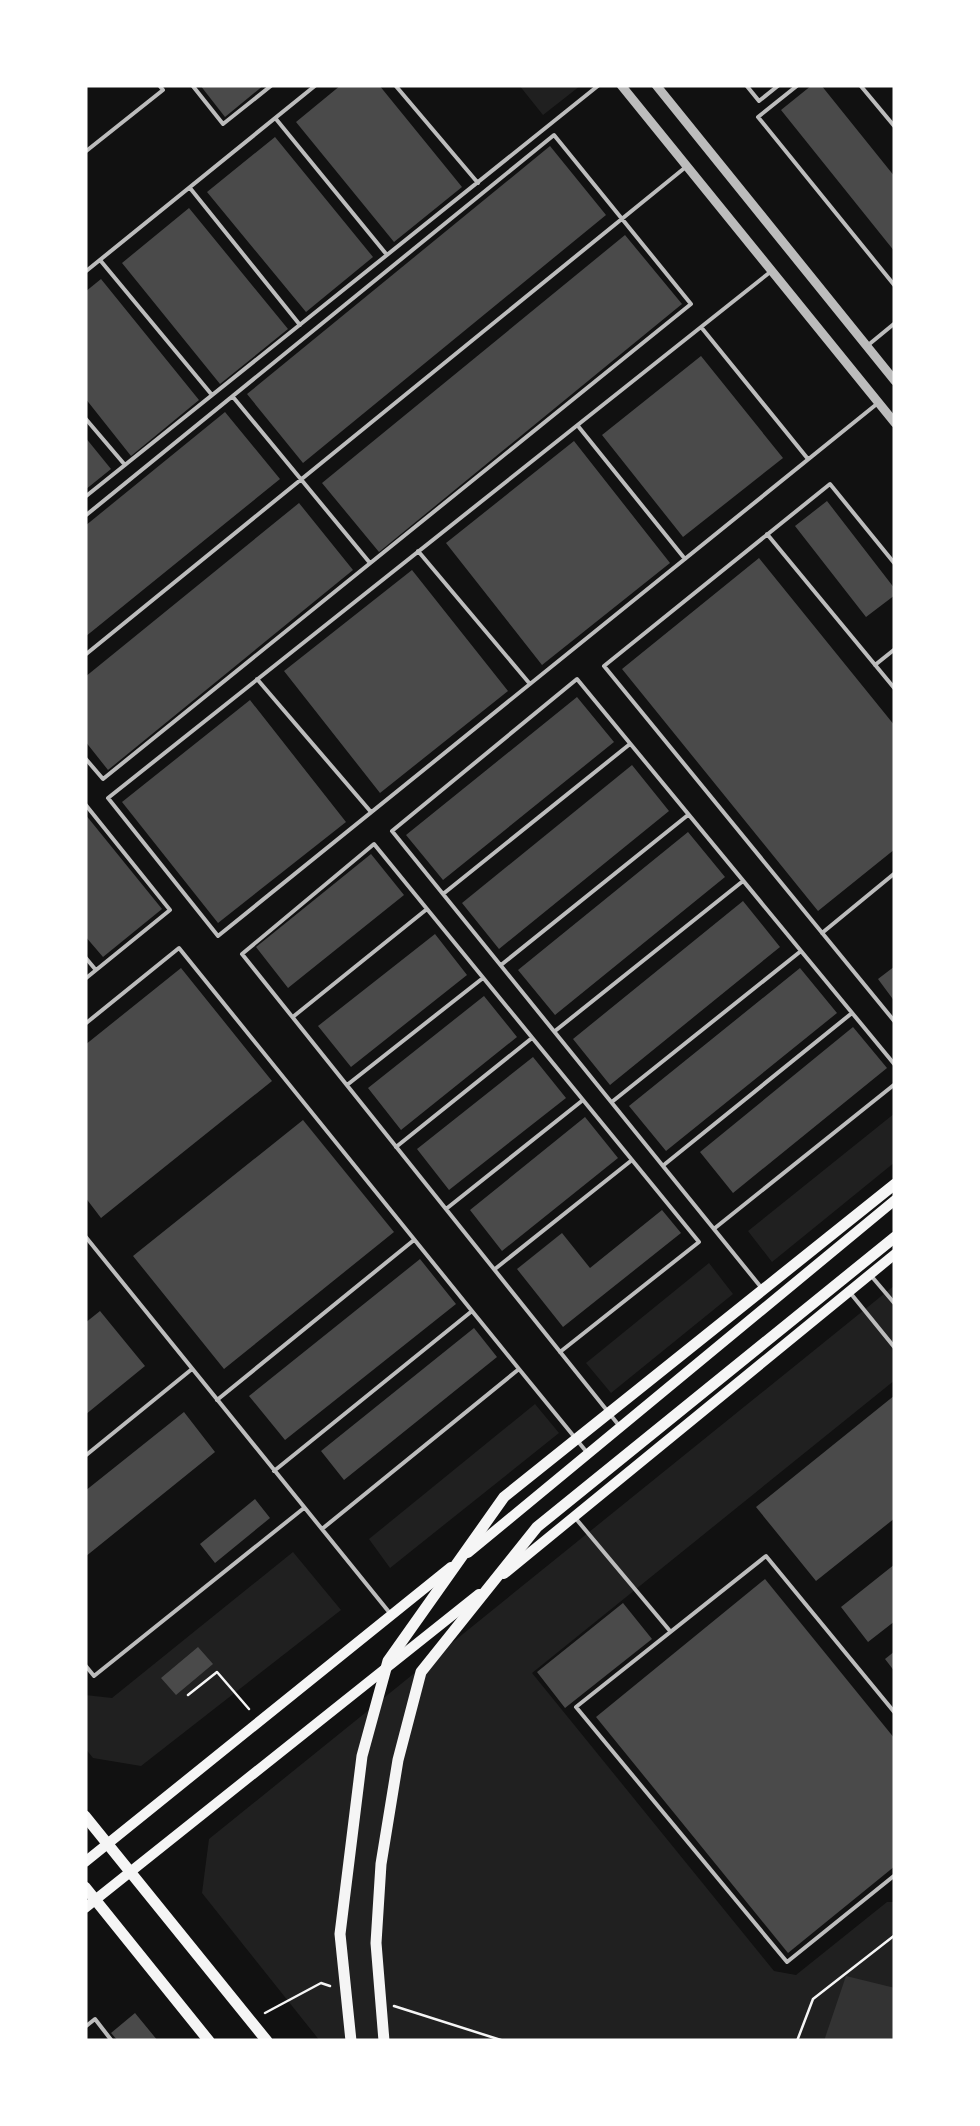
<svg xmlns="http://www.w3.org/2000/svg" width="980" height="2126" font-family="'PT Sans',sans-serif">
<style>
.green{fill:#202020}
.water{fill:#333}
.building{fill:#4a4a4a}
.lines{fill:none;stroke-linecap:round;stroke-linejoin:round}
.path{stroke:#f5f5f5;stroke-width:2.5}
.service{stroke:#bcbcbc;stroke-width:4}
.tertiary{stroke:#bcbcbc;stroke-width:9}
.secondary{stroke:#f5f5f5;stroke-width:10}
.primary{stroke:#f5f5f5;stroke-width:11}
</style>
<rect width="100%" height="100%" fill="#111"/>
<path class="green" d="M 519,85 L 579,85 L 580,86 L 543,115 Z
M 895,1113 L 895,1162 L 772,1262 L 748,1231 Z
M 709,1263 L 733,1294 L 611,1393 L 586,1363 Z
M 895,1285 L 895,1380 L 532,1673 L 774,1971 L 796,1975 L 887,1902 L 895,1902 L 895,2041 L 367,2041 L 357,2039 L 358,2041 L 320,2041 L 202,1893 L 209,1839 Z
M 535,1404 L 559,1433 L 390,1568 L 369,1539 Z
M 293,1552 L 341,1610 L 141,1766 L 93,1758 L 85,1748 L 85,1695 L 112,1698 Z"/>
<path class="water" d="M 846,1976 L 895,1988 L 895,2041 L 824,2041 Z"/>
<path class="building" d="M 200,85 L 264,85 L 225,117 Z
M 341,85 L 379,85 L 462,187 L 394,242 L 296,122 Z
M 812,85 L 821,85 L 895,177 L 895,252 L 781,110 Z
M 275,137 L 373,257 L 306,312 L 207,192 Z
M 550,146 L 606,215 L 303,463 L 247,394 Z
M 189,208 L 288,329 L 220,384 L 122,263 Z
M 625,235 L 682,304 L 379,552 L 322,483 Z
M 101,279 L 199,400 L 131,456 L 85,398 L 85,292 Z
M 701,356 L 783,458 L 683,537 L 602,435 Z
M 225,412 L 280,479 L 85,637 L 85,526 Z
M 85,437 L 111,469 L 85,490 Z
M 574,441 L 670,563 L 542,665 L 446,543 Z
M 827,501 L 895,589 L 895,595 L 866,617 L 795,526 Z
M 299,503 L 353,570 L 108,770 L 85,741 L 85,677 Z
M 759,558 L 895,726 L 895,849 L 818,911 L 622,669 Z
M 412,570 L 508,691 L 380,793 L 284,671 Z
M 577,697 L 614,742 L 443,880 L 406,835 Z
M 250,700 L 346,822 L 218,923 L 122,802 Z
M 632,765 L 669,811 L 499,949 L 462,903 Z
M 85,814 L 162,909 L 103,957 L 85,936 Z
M 688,832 L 725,877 L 555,1015 L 518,970 Z
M 371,854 L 404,895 L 288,988 L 256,947 Z
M 743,901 L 780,947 L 610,1085 L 573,1039 Z
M 435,934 L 467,975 L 351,1067 L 318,1026 Z
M 895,966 L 895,1002 L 878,979 Z
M 181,968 L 272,1081 L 101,1218 L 85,1197 L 85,1045 Z
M 800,968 L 837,1013 L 666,1151 L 629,1106 Z
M 484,996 L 517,1037 L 401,1130 L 368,1088 Z
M 853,1027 L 887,1068 L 733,1193 L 700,1152 Z
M 533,1057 L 566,1098 L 449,1190 L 417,1149 Z
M 585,1117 L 618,1158 L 502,1251 L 470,1210 Z
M 303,1120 L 394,1232 L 224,1369 L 133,1256 Z
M 662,1210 L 681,1233 L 563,1327 L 517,1269 L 562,1233 L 590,1268 Z
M 420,1259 L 456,1304 L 285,1440 L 249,1396 Z
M 100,1311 L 145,1366 L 85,1415 L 85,1323 Z
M 474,1328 L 497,1357 L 344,1480 L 321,1451 Z
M 895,1395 L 895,1518 L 816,1581 L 756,1507 Z
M 184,1412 L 215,1452 L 85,1557 L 85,1491 Z
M 255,1499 L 270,1518 L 215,1563 L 200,1544 Z
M 895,1564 L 895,1621 L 868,1642 L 841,1607 Z
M 765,1579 L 895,1739 L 895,1866 L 788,1953 L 596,1717 Z
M 623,1603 L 652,1639 L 565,1708 L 537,1672 Z
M 198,1647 L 213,1664 L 176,1695 L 161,1678 Z
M 895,1651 L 895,1672 L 885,1659 Z
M 135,2013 L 158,2041 L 118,2041 L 111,2033 Z"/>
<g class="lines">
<path class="path" d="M 188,1695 L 217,1672 L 249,1709
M 394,2006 L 504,2041
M 265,2013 L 321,1983 L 330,1986
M 797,2041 L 813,1999 L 895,1935"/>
<path class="service" d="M 192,85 L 223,124 L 272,85
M 395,85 L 478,183
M 746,85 L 759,101 L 779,85
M 798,85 L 758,117 L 895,286
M 860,85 L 895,127
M 276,119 L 387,255
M 85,152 L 163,90 L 159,85
M 190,188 L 300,325
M 100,260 L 212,395
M 85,272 L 316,85
M 769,273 L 108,798 L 218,936 L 878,403
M 701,327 L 808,459
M 867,346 L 895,323
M 233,397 L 370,563
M 85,418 L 125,465
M 578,426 L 685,559
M 85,497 L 599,85
M 85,516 L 554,135 L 691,304 L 103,779 L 85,758
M 767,534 L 895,689
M 418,551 L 530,684
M 895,564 L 830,484 L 604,666 L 895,1022
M 85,655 L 687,166
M 875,665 L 895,649
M 257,679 L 371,812
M 85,804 L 170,910 L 85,979
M 443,894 L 630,744
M 822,933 L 895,873
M 85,957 L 95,969
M 501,965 L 688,815
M 294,1016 L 427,909
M 85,1024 L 179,948 L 472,1311 L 274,1471
M 555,1031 L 743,881
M 347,1085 L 483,978
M 613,1101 L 801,951
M 396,1147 L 532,1038
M 665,1164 L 852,1013
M 446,1209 L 583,1100
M 715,1228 L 895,1084
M 85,1236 L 389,1612
M 495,1269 L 632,1160
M 873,1278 L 895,1304
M 760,1286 L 392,831 L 577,679 L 895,1065
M 852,1295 L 895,1348
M 560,1352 L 699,1242 L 374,844 L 242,954 L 617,1423
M 519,1369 L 585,1450
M 217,1400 L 414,1240
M 85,1456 L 192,1369
M 577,1520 L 670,1631
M 322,1529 L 519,1369 L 472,1311
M 85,1665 L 94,1676 L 304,1508
M 895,1713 L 766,1556 L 576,1707 L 787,1962 L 895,1875
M 85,2027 L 95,2019 L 112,2041"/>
<path class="tertiary" d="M 621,85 L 895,423
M 656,85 L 895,381"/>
<path class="secondary" d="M 468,1553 L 895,1200
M 504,1574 L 895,1254
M 85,1862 L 451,1567
M 85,1908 L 479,1594"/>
<path class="primary" d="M 85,1816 L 267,2041
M 85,1887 L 209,2041
M 351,2041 L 340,1934 L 362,1756 L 388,1661 L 504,1497 L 895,1184
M 384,2041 L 376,1943 L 381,1864 L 398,1760 L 421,1672 L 537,1527 L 895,1237"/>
</g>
<rect width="980" height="2126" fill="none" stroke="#ffffff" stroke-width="175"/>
</svg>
